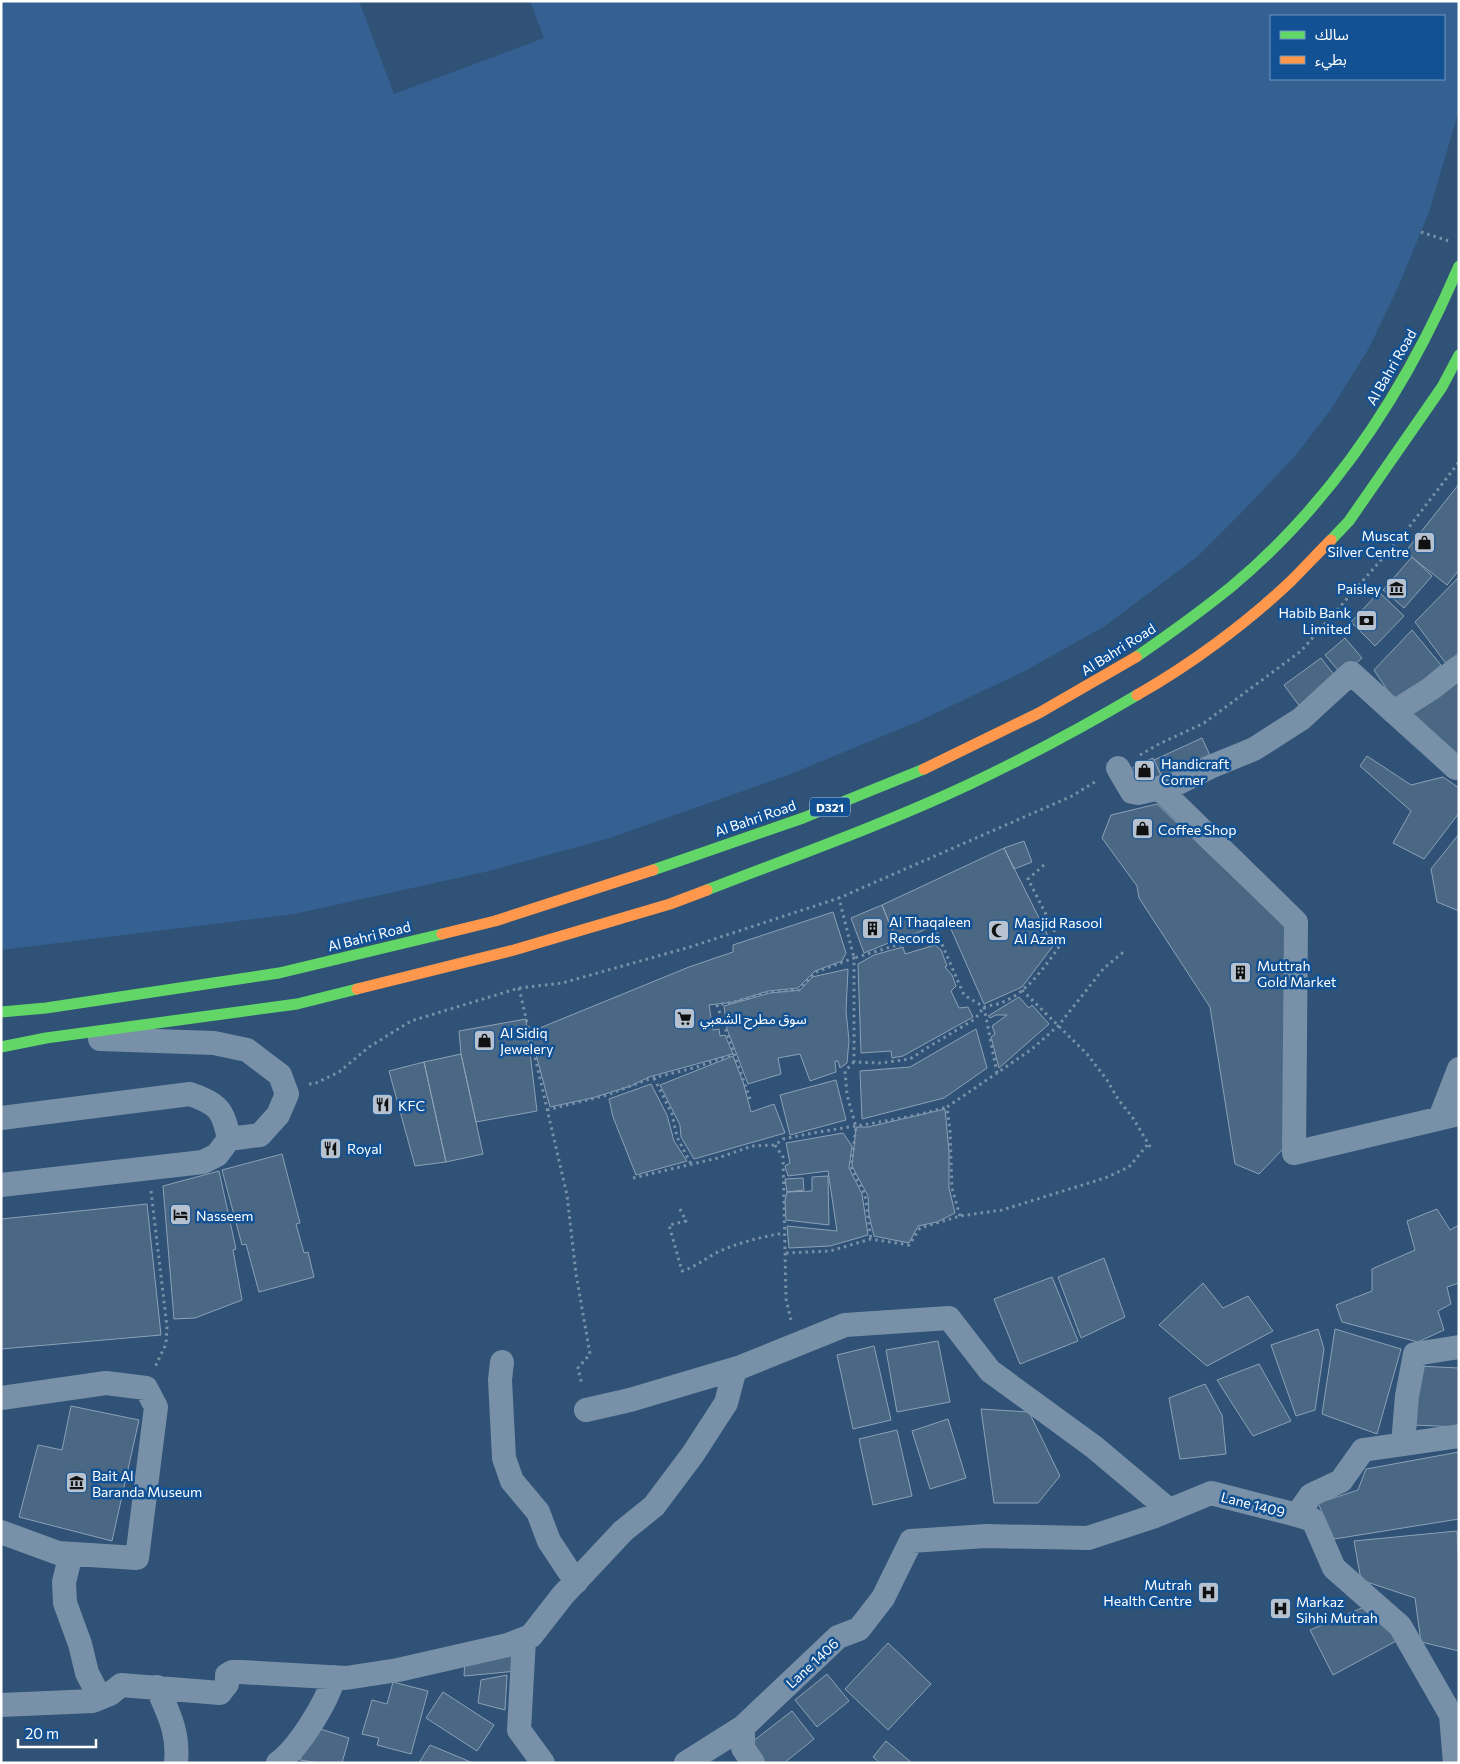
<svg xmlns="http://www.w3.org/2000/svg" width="1460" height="1764" font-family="Commissioner,'Noto Sans Arabic',sans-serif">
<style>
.water{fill:#346191;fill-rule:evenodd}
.building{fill:#4a6784;stroke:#8ca1b6}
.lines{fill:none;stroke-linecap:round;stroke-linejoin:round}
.path{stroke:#7891a9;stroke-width:3;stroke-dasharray:2.5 4;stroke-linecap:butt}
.street{stroke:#7891a9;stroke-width:24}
.fast{stroke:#63d668;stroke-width:11}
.slow{stroke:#ff974d;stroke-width:11}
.labels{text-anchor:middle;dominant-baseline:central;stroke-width:5;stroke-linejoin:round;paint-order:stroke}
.shield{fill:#115194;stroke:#b8cbdf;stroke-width:1}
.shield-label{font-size:12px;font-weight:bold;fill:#fff}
.street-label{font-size:14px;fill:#fff;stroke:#115194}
.poi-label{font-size:14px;fill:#fff;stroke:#115194;text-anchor:start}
</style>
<rect width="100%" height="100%" fill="#2f5276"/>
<path class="water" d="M 1,1 L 359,1 L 394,94 L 544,38 L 530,1 L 1459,1 L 1459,110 L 1429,212 L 1399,285 L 1369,348 L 1332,408 L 1295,456 L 1244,510 L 1198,556 L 1105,626 L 1023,672 L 917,722 L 788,775 L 610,838 L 485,872 L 294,914 L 1,950 ZM 1271,16 L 1444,16 L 1444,79 L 1271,79 Z"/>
<path class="building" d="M 1459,484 L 1459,570 L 1447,585 L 1405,552 Z
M 1412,557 L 1432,576 L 1404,608 L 1383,590 Z
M 1459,577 L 1459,652 L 1447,665 L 1415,622 Z
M 1379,592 L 1404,616 L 1375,646 L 1351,622 Z
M 1412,630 L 1441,665 L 1396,703 L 1374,670 Z
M 1345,638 L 1362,658 L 1342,675 L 1325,655 Z
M 1321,658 L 1338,680 L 1301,708 L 1284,685 Z
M 1459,672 L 1459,756 L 1403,713 Z
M 1202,738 L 1213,762 L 1165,784 L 1154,760 Z
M 1367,756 L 1411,785 L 1443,777 L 1459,788 L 1459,813 L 1424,859 L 1393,843 L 1411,811 L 1360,766 Z
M 1153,758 L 1161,775 L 1141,784 L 1133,767 Z
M 1157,804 L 1297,938 L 1284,1148 L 1259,1174 L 1235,1164 L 1210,1007 L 1139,898 L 1137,886 L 1102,838 L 1111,815 Z
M 1459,834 L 1459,911 L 1437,902 L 1431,869 Z
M 1024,841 L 1032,862 L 1014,869 L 1004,848 Z
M 1004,848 L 1053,946 L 1022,987 L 984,1004 L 947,920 L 903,939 L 896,940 L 882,905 Z
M 882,905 L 896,940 L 864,953 L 851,918 Z
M 833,912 L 846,953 L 842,961 L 815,971 L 798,988 L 768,991 L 734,1002 L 709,1005 L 713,1030 L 719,1029 L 720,1036 L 725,1035 L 733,1054 L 649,1077 L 631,1086 L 592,1098 L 550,1107 L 530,1032 L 689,967 L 733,952 L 733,945 Z
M 935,945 L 941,950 L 947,966 L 945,967 L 952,975 L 956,986 L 951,991 L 959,1008 L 968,1007 L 973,1017 L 903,1056 L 892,1058 L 891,1051 L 861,1053 L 858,964 L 874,955 L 903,947 L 905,954 Z
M 848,969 L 846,1011 L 849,1040 L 847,1063 L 840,1068 L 838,1061 L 835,1061 L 836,1072 L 810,1081 L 800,1054 L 778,1058 L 781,1074 L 748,1084 L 727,1029 L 724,1006 L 770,993 L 800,990 L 812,977 Z
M 1019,997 L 1029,1008 L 1032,1005 L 1049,1024 L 999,1068 L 991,1037 L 995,1034 L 992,1026 L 1007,1015 L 996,1015 L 990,1018 L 988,1016 Z
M 526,1019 L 537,1111 L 476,1122 L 461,1054 L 459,1031 Z
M 976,1029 L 987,1068 L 944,1098 L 862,1119 L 860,1071 L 910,1067 Z
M 461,1054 L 483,1154 L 446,1162 L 424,1062 Z
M 733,1056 L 743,1082 L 751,1112 L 774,1104 L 785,1133 L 694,1159 L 681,1137 L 680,1125 L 660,1085 Z
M 424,1062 L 446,1162 L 415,1166 L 389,1071 Z
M 836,1080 L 846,1120 L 790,1135 L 780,1095 Z
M 651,1084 L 667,1115 L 674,1141 L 687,1161 L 636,1175 L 613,1117 L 609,1099 Z
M 945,1109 L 949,1152 L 949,1188 L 955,1213 L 937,1222 L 918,1226 L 909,1243 L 874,1236 L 869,1215 L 868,1196 L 852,1166 L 856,1127 L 868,1127 Z
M 843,1133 L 852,1146 L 849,1168 L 862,1194 L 868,1235 L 830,1246 L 789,1248 L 787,1226 L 837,1231 L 828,1171 L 788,1176 L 785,1166 L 790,1163 L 786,1143 Z
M 282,1154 L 300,1223 L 296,1224 L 304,1253 L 308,1252 L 314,1277 L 259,1292 L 246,1244 L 242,1245 L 222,1170 Z
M 219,1171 L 236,1249 L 233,1250 L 242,1300 L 195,1318 L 174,1319 L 163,1186 Z
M 828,1176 L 829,1225 L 786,1220 L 785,1200 L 787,1192 L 812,1191 L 812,1177 Z
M 803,1178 L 804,1190 L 787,1192 L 785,1179 Z
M 147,1204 L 161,1335 L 1,1349 L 1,1219 Z
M 1437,1209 L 1450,1230 L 1459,1225 L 1459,1283 L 1447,1287 L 1451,1304 L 1438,1311 L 1444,1330 L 1418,1342 L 1342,1322 L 1336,1305 L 1372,1291 L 1372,1269 L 1415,1250 L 1407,1221 Z
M 1104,1258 L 1125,1317 L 1081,1338 L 1058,1277 Z
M 1052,1277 L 1078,1341 L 1020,1364 L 994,1299 Z
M 1203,1283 L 1223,1308 L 1248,1296 L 1273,1331 L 1207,1366 L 1159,1325 Z
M 1318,1329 L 1324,1349 L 1315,1410 L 1296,1416 L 1271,1345 Z
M 1335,1329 L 1401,1349 L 1377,1434 L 1322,1414 Z
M 938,1341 L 950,1402 L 897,1412 L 886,1350 Z
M 874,1346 L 891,1420 L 853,1429 L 837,1355 Z
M 1259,1364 L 1291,1421 L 1253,1436 L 1217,1380 Z
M 1418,1366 L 1459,1368 L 1459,1427 L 1413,1425 Z
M 1205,1384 L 1222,1415 L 1226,1454 L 1180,1459 L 1169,1398 Z
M 71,1406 L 139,1420 L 112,1541 L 19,1517 L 38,1445 L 62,1450 Z
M 981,1409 L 1029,1412 L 1060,1476 L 1038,1503 L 994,1503 Z
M 948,1419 L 966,1478 L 930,1489 L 912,1431 Z
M 897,1430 L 912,1496 L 873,1505 L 859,1439 Z
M 1459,1452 L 1459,1519 L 1334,1539 L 1318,1503 L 1358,1490 L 1366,1469 Z
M 1457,1531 L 1459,1578 L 1459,1651 L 1421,1642 L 1415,1598 L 1361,1580 L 1354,1541 Z
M 1371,1604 L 1398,1640 L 1333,1675 L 1310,1630 Z
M 888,1643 L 931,1684 L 888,1730 L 845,1689 Z
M 519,1647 L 517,1671 L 464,1676 L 465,1660 Z
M 827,1674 L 849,1701 L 817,1727 L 795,1700 Z
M 507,1675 L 505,1710 L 478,1703 L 481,1680 Z
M 393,1682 L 428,1691 L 411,1754 L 377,1745 L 379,1738 L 362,1734 L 372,1700 L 387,1704 Z
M 443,1692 L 494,1725 L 477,1751 L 426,1718 Z
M 792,1711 L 814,1739 L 784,1763 L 761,1763 L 748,1745 Z
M 314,1727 L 349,1738 L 342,1763 L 320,1763 L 300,1760 Z
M 886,1741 L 912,1763 L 880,1763 L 873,1757 Z
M 430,1745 L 473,1763 L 419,1763 Z"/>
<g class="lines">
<path class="path" d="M 1421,232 L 1449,241
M 1140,755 L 1159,744 L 1204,723 L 1301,651 L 1403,535 L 1459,462
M 1044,865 L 1028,879 L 1061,944 C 1046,965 1028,992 1003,1002 C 997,1005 990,1005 984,1007 L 964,995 L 937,933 L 854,958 L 839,898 L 1072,796 L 1098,780
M 519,988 L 567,1195 L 576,1274 L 590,1354 L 578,1368 L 582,1385
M 1022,990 L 1087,1054 L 1107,1080 L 1118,1099 L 1133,1118 L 1152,1150
M 984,1007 L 997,1073 L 1032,1049 L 1058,1026 L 1104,968 L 1126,950
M 854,1062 L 845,1071 L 847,1095 L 856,1127 L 851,1167 L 865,1195 L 871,1239
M 654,1078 L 672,1114 L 677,1137 L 691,1164
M 309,1084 L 316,1083 L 339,1072 L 369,1047 L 411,1021 L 519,988 L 562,983 L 690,947 L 839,898
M 750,1099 L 717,1005 L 734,1002 L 768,992 L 799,990 L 816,972 L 854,958 L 854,1062 L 881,1063 L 910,1059 L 930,1046 L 975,1019 L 984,1007
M 547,1110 L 607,1095 L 649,1079 L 697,1067 L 734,1054
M 775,1145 L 783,1157 L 786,1299 L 791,1320
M 633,1178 L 718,1158 L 752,1146 L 775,1145 L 783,1139 C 837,1127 893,1123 947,1107
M 151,1191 L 167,1327 L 166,1344 L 155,1367
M 680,1209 L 686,1221 L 669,1225 L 682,1271 C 696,1267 707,1257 720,1251 C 741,1242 761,1237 784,1233
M 960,1216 L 952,1188 L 950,1131 L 947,1107 L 997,1073
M 786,1253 L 830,1251 L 871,1239 L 909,1245 L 920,1228 L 960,1216 L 1002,1210 L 1105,1178 L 1129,1167 L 1148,1144"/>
<path class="street" d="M 1394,712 L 1432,688 L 1459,667
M 1459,766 L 1456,768 L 1351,673 L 1301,719 L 1254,749 L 1210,767 L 1162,791 L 1296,922 L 1294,1153 L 1459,1114
M 1118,768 L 1132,792 L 1138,793 L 1159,788 L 1162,791
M 100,1039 L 214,1043 L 247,1050 L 280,1075 L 287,1094 L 278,1115 L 260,1135 L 229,1139
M 1,1118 L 190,1094 C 218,1104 223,1109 229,1139 L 217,1155 L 203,1162 L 1,1185
M 1440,1118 L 1459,1069
M 502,1362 L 500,1380 L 504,1458 L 512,1481 L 538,1512 L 549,1541 L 576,1582
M 1,1398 L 106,1383 L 146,1388 L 156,1407 L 137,1558 L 58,1553 L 1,1532
M 586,1410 L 630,1400 L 741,1367 L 845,1325 L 949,1318 L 990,1371 L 1094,1447 L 1169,1510
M 1403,1444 L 1407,1396 L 1415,1354 L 1459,1347
M 1297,1515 L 1311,1495 L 1341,1481 L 1363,1450 L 1459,1436
M 71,1554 L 64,1582 L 65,1603 L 80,1644 L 87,1673 L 100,1698
M 524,1639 L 519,1730 L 543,1763
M 157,1687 C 169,1714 179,1733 176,1763
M 1,1705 L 93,1701 L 110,1694 L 121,1685 L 220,1693 L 227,1684 L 227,1675 L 232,1672 L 241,1672 L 346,1678 L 398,1670 L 508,1645 L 531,1636 L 563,1595 L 623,1531 L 654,1506 L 693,1454 L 726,1403 L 735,1369
M 743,1727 L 743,1748 L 753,1763
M 278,1763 C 299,1748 327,1702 334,1677
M 686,1763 L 743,1727 L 838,1637 L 859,1629 L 883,1598 L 911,1541 L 986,1536 L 1088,1538 L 1155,1516 L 1211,1493 L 1297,1515 L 1313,1520 L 1334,1568 L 1400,1626 L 1451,1715 L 1455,1763"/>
<path class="fast" d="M 1331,540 L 1349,521 L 1442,387 L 1459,355
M 1136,657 C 1168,635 1200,612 1231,587 C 1333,502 1407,388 1459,266
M 653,870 L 803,818 L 924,769
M 707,890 C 795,856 885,824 970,784 C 1027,757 1083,727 1137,695
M 1,1012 L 46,1008 L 279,973 L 442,934
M 1,1047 L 46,1038 L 297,1004 L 357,989"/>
<path class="slow" d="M 1137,695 C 1190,665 1247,623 1291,581 C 1304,568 1317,554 1331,540
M 924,769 L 1039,713 L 1136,657
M 442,934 L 495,921 L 653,870
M 357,989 L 514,950 L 670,904 L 707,890"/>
</g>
<defs>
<symbol id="shop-square" viewBox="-11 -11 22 22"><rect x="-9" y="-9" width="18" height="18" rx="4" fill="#b6c2cf" stroke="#115194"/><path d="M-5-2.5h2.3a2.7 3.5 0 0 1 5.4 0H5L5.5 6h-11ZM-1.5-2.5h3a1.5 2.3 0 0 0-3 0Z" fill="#111"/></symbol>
<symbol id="museum-square" viewBox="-11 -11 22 22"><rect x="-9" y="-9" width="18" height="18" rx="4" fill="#b6c2cf" stroke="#115194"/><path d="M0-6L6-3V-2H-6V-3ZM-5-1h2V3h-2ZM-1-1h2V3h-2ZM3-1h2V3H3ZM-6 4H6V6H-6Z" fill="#111"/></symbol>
<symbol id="bank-square" viewBox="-11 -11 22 22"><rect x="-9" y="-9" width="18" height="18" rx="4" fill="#b6c2cf" stroke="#115194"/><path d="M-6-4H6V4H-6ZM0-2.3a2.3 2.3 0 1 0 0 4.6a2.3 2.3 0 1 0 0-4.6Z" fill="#111"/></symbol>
<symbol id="building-square" viewBox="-11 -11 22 22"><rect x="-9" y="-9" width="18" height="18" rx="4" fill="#b6c2cf" stroke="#115194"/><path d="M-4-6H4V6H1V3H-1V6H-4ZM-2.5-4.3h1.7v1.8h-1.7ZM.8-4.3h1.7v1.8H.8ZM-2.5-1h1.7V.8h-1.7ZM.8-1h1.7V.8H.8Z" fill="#111"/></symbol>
<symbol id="mosque-square" viewBox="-11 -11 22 22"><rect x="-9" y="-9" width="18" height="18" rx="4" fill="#b6c2cf" stroke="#115194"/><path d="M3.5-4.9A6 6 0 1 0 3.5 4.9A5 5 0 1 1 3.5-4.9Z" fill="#111"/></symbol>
<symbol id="supermarket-square" viewBox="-11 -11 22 22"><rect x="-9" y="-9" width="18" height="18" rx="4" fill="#b6c2cf" stroke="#115194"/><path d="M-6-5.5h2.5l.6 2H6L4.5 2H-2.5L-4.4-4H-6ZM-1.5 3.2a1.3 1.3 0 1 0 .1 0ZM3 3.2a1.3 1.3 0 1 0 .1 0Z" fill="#111"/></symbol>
<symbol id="restaurant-square" viewBox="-11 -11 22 22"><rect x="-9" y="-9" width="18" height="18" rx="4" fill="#b6c2cf" stroke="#115194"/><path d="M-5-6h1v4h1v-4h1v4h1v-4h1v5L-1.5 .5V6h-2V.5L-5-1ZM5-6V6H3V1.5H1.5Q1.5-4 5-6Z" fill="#111"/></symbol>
<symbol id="hotel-square" viewBox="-11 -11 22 22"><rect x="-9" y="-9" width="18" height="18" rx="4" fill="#b6c2cf" stroke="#115194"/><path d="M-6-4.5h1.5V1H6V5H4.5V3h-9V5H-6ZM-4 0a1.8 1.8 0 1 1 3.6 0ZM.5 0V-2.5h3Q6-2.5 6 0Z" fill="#111"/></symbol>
<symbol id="hospital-square" viewBox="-11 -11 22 22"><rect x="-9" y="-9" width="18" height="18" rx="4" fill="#b6c2cf" stroke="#115194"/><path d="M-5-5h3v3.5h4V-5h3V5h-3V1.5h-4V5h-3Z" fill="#111"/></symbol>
</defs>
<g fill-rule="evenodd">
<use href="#shop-square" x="1412" y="530" width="25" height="25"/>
<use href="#museum-square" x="1384" y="576" width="25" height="25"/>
<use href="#bank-square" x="1354" y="608" width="25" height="25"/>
<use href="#shop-square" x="1132" y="758" width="25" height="25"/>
<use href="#shop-square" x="1130" y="816" width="25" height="25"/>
<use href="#building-square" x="860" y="916" width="25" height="25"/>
<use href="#mosque-square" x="986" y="918" width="25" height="25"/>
<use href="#building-square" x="1228" y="960" width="25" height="25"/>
<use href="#supermarket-square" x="672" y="1006" width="25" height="25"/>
<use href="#shop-square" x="472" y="1028" width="25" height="25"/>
<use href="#restaurant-square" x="370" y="1092" width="25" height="25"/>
<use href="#restaurant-square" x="318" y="1136" width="25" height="25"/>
<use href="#hotel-square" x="168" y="1202" width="25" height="25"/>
<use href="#museum-square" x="64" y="1470" width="25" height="25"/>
<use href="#hospital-square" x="1196" y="1580" width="25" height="25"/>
<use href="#hospital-square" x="1268" y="1596" width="25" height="25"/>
</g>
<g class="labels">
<rect class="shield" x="810" y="797.5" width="40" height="19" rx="4"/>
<g class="shield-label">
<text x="830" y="807">D321</text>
</g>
<g class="street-label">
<text transform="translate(1391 367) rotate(-60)">Al Bahri Road</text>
<text transform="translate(1118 649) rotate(-32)">Al Bahri Road</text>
<text transform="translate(755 818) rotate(-19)">Al Bahri Road</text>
<text transform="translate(369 936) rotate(-14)">Al Bahri Road</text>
<text transform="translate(1253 1504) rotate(14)">Lane 1409</text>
<text transform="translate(812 1663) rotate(-43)">Lane 1406</text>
</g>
<g class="poi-label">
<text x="1409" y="535" text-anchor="end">Muscat<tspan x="1409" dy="16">Silver Centre</tspan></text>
<text x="1381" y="588" text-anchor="end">Paisley</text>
<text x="1351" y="612" text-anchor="end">Habib Bank<tspan x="1351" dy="16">Limited</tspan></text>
<text x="1161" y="763">Handicraft<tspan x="1161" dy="16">Corner</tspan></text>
<text x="1158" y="829">Coffee Shop</text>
<text x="889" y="921">Al Thaqaleen<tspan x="889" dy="16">Records</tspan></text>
<text x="1014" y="922">Masjid Rasool<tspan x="1014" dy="16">Al Azam</tspan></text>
<text x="1257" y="965">Muttrah<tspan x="1257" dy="16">Gold Market</tspan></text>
<text x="700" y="1018">سوق مطرح الشعبي</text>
<text x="500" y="1032">Al Sidiq<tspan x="500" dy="16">Jewelery</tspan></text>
<text x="398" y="1105">KFC</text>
<text x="347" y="1148">Royal</text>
<text x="196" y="1215">Nasseem</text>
<text x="92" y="1475">Bait Al<tspan x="92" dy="16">Baranda Museum</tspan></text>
<text x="1192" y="1584" text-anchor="end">Mutrah<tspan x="1192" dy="16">Health Centre</tspan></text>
<text x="1296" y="1601">Markaz<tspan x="1296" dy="16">Sihhi Mutrah</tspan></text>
</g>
</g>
<rect width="1460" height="1764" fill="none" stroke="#ffffff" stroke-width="5"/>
<rect x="1270" y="15" width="175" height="65" fill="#115194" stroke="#7097bf"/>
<rect x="1280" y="31" width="25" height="8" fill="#63d668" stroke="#7097bf"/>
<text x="1315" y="40" font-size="15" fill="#ffffff">سالك</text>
<rect x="1280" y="56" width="25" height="8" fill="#ff974d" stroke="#7097bf"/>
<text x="1315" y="65" font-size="15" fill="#ffffff">بطيء</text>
<path d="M18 1739v8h78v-8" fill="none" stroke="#ffffff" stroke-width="2.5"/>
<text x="25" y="1739" font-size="15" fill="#ffffff" stroke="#115194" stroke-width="4" paint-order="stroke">20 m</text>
</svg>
